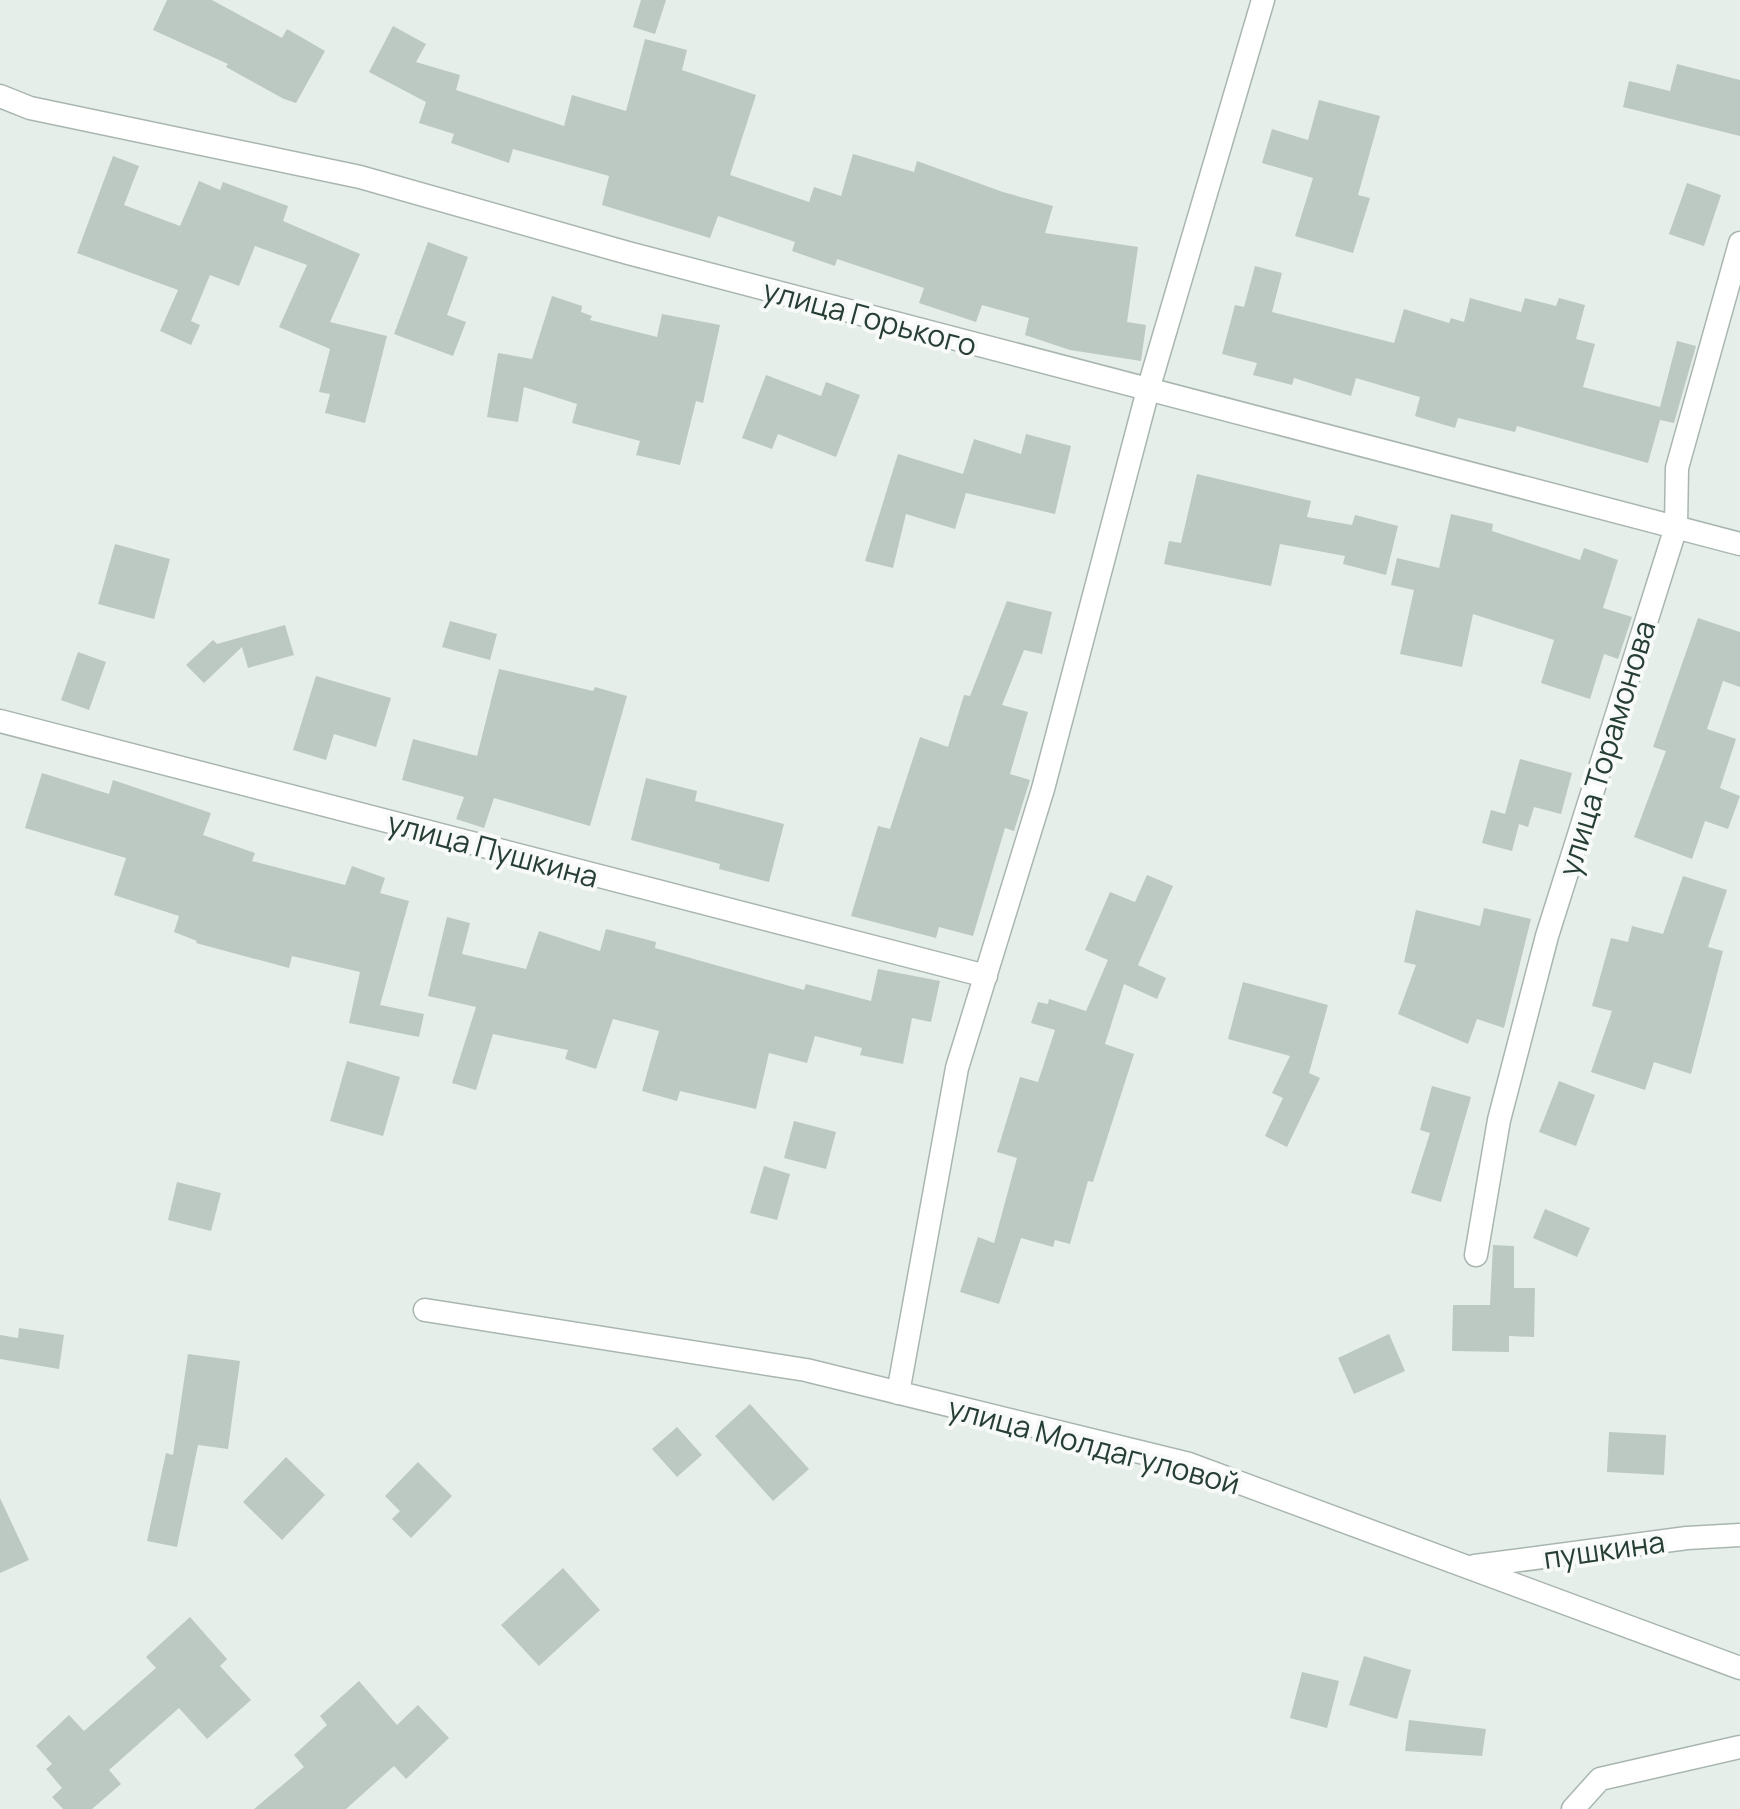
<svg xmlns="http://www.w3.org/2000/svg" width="1740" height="1809" font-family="Manrope,sans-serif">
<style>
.building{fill:#bcc8c2}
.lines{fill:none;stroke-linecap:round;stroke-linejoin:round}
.minor-casing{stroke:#a9b6af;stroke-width:25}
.minor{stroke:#fff;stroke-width:22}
.labels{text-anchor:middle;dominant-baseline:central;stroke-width:8;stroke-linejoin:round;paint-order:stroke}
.street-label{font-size:30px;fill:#273e34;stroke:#f7faf8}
</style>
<rect width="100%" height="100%" fill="#e6eee9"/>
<path class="building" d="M 167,0 L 212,0 L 282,38 L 287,29 L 325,51 L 296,103 L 284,99 L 226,67 L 228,64 L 153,30 Z
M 641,0 L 666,0 L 655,34 L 633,27 Z
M 393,26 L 426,44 L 416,62 L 460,75 L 456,90 L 564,126 L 572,95 L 626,111 L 645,39 L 687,50 L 682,70 L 756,95 L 730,175 L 809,202 L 814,187 L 841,196 L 853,154 L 914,172 L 917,161 L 1003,192 L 1053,206 L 1045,233 L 1138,247 L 1127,322 L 1146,325 L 1141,361 L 1070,350 L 1025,335 L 1029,318 L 982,305 L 976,322 L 919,303 L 924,288 L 837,259 L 835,266 L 792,251 L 795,242 L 718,216 L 710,238 L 602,205 L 609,176 L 513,149 L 509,163 L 451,143 L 454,134 L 419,123 L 426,102 L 369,72 Z
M 1677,64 L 1740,80 L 1740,136 L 1623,107 L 1629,81 L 1670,91 Z
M 1319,100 L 1380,116 L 1358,195 L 1370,198 L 1353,253 L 1295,236 L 1313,178 L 1262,163 L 1272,129 L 1308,140 Z
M 113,156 L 139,166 L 124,205 L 180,226 L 199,181 L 220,190 L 223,182 L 288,206 L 283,221 L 360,254 L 330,322 L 387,336 L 365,423 L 325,413 L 330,394 L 319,392 L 330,349 L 279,327 L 307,265 L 255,246 L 239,286 L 210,275 L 191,321 L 200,325 L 191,345 L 160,331 L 178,290 L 77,253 Z
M 1687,183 L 1721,195 L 1704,246 L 1669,234 Z
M 428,242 L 468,257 L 447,315 L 466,322 L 453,356 L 394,334 Z
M 1255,266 L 1282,273 L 1272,312 L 1394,343 L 1404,309 L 1449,323 L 1451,318 L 1464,322 L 1470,298 L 1521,312 L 1525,298 L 1556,306 L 1559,298 L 1585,305 L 1576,339 L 1595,344 L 1583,387 L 1660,407 L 1677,341 L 1696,346 L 1674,423 L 1660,420 L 1648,463 L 1517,426 L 1515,432 L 1458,418 L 1455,428 L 1415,416 L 1420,397 L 1356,378 L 1351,396 L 1294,378 L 1292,385 L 1253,375 L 1257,363 L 1222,354 L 1235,305 L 1244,307 Z
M 552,296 L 582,306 L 581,312 L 592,316 L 590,320 L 657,337 L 662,314 L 720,325 L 703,403 L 696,401 L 680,465 L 636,455 L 640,441 L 572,423 L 577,404 L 524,387 L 518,422 L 487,417 L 498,353 L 532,359 Z
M 766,375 L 821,396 L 826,382 L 860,395 L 836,457 L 778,434 L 772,449 L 742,438 Z
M 1026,434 L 1071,446 L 1055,514 L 966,493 L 955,529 L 906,514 L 893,568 L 865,561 L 898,454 L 963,474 L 974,439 L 1021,454 Z
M 1197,474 L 1311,501 L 1307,517 L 1352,525 L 1355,515 L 1398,526 L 1386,575 L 1343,564 L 1345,556 L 1280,544 L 1271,586 L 1164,564 L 1169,541 L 1181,543 Z
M 1451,514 L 1493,524 L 1492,531 L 1580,560 L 1584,548 L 1618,560 L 1603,608 L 1632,617 L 1618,659 L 1604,654 L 1590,699 L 1541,683 L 1554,640 L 1473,614 L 1462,667 L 1400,654 L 1414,590 L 1391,585 L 1397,558 L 1439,568 Z
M 115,544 L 170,559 L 154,619 L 98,604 Z
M 1007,601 L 1052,612 L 1042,654 L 1024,650 L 1002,705 L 1028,712 L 1010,774 L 1030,780 L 1014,831 L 1005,828 L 973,936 L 939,927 L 936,938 L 851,916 L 878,826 L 890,829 L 920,737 L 948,747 L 964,695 L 970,696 Z
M 1698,618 L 1740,632 L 1740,687 L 1723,681 L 1707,729 L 1736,739 L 1720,788 L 1740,796 L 1728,829 L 1705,821 L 1692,859 L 1634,837 L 1666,751 L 1653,747 Z
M 450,621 L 497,634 L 490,660 L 442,647 Z
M 285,625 L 294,655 L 248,668 L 242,647 L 204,683 L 186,665 L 213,640 L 217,644 Z
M 78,652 L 106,662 L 89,710 L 61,700 Z
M 499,669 L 593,691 L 595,687 L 627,696 L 590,826 L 494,798 L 484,828 L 456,819 L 464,797 L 402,780 L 413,739 L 477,756 Z
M 316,676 L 391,698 L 376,747 L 334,734 L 326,760 L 293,750 Z
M 1520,759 L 1572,773 L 1561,814 L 1534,807 L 1528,827 L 1519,824 L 1512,851 L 1482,843 L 1491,810 L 1505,814 Z
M 42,773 L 109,794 L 113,780 L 211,813 L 203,835 L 255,853 L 252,861 L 345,885 L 352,866 L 385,878 L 380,893 L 409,901 L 380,1005 L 424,1014 L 419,1037 L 349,1023 L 360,972 L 292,956 L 289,968 L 196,943 L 197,941 L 174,932 L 179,916 L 114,895 L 126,858 L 25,828 Z
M 646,778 L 697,791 L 695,801 L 784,824 L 769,882 L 719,869 L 720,864 L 631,840 Z
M 1147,875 L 1173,886 L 1138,965 L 1166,978 L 1157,999 L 1124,984 L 1105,1044 L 1134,1054 L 1093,1182 L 1088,1181 L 1070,1244 L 1055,1240 L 1053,1247 L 1021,1238 L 999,1304 L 960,1292 L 978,1237 L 994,1243 L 1017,1158 L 997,1152 L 1020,1077 L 1038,1082 L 1055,1030 L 1031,1023 L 1038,1002 L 1048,1004 L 1049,999 L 1086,1011 L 1108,960 L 1085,950 L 1110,892 L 1135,902 Z
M 1683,876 L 1727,890 L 1708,947 L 1723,951 L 1691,1074 L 1654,1062 L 1645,1090 L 1591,1072 L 1612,1011 L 1592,1006 L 1611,938 L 1628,942 L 1632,926 L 1663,934 Z
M 1484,908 L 1531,919 L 1504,1028 L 1477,1019 L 1468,1044 L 1398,1014 L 1416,965 L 1404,962 L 1416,910 L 1480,926 Z
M 447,917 L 470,923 L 462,954 L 526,969 L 539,931 L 600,951 L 606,929 L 656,942 L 655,948 L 804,990 L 806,984 L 871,1001 L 878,969 L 940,981 L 931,1022 L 912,1018 L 903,1064 L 860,1055 L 862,1048 L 815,1036 L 807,1063 L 769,1053 L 756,1109 L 680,1091 L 677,1101 L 642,1091 L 659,1031 L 613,1019 L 596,1069 L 565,1059 L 568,1050 L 493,1034 L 476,1090 L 452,1083 L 476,1007 L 428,996 Z
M 1243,982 L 1328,1005 L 1309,1073 L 1320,1078 L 1287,1147 L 1265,1136 L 1283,1098 L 1272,1093 L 1290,1056 L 1228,1039 Z
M 347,1061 L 400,1077 L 383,1136 L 330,1121 Z
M 1559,1081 L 1595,1095 L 1576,1146 L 1539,1132 Z
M 1432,1086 L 1471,1097 L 1441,1202 L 1411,1193 L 1430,1133 L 1420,1130 Z
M 794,1121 L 836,1132 L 826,1169 L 784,1158 Z
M 764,1166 L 790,1174 L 777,1220 L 750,1213 Z
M 177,1182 L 221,1193 L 211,1231 L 168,1220 Z
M 1545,1209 L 1590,1228 L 1577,1257 L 1533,1238 Z
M 1493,1245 L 1514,1246 L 1514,1288 L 1535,1288 L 1534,1337 L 1509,1336 L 1509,1352 L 1452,1351 L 1453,1305 L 1490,1305 Z
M 19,1328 L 64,1335 L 59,1369 L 0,1359 L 0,1335 L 18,1338 Z
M 1389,1334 L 1405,1371 L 1354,1394 L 1338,1358 Z
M 188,1354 L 240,1361 L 228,1449 L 198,1445 L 177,1547 L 147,1541 L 166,1453 L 173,1455 Z
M 750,1404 L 809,1469 L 773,1501 L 715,1436 Z
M 677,1427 L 702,1455 L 677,1477 L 652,1449 Z
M 1609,1432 L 1666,1435 L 1664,1475 L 1607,1472 Z
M 286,1457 L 325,1495 L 282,1540 L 243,1502 Z
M 418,1462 L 452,1496 L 411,1538 L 392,1519 L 400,1511 L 385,1496 Z
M 0,1498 L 29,1560 L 0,1573 Z
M 563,1568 L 600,1610 L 539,1666 L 501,1625 Z
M 190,1617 L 227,1659 L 220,1666 L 251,1700 L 207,1739 L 179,1708 L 109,1770 L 121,1784 L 92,1809 L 63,1809 L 52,1797 L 62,1788 L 46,1769 L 52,1764 L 36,1746 L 69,1715 L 84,1731 L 156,1668 L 146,1657 Z
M 1364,1656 L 1411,1670 L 1397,1719 L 1349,1705 Z
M 1302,1672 L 1339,1681 L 1327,1728 L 1290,1718 Z
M 359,1681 L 397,1725 L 418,1705 L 449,1738 L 406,1779 L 394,1766 L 346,1809 L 254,1809 L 304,1767 L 294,1755 L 327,1725 L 320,1716 Z
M 1409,1720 L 1486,1729 L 1482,1756 L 1405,1751 Z"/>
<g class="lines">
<defs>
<path id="minor" d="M 0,96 L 30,108 L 360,177 L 628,253 L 1740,544
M 0,721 L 986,976
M 1476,1255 L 1499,1120 L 1547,936 L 1676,527 L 1677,468 L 1740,243
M 425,1310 L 806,1370 L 1189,1464 L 1740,1668
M 898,1393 L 957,1068 L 1043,789 L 1148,390 L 1263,0
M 1475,1566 L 1687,1538 L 1740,1535
M 1573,1809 L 1600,1779 L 1740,1747"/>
</defs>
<use href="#minor" class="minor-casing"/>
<use href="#minor" class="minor"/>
</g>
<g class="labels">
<g class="street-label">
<text transform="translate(870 317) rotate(15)">улица Горького</text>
<text transform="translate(1606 748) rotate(-73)">улица Торамонова</text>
<text transform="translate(493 849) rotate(15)">улица Пушкина</text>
<text transform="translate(1094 1445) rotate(15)">улица Молдагуловой</text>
<text transform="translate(1604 1549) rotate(-8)">пушкина</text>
</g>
</g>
</svg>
